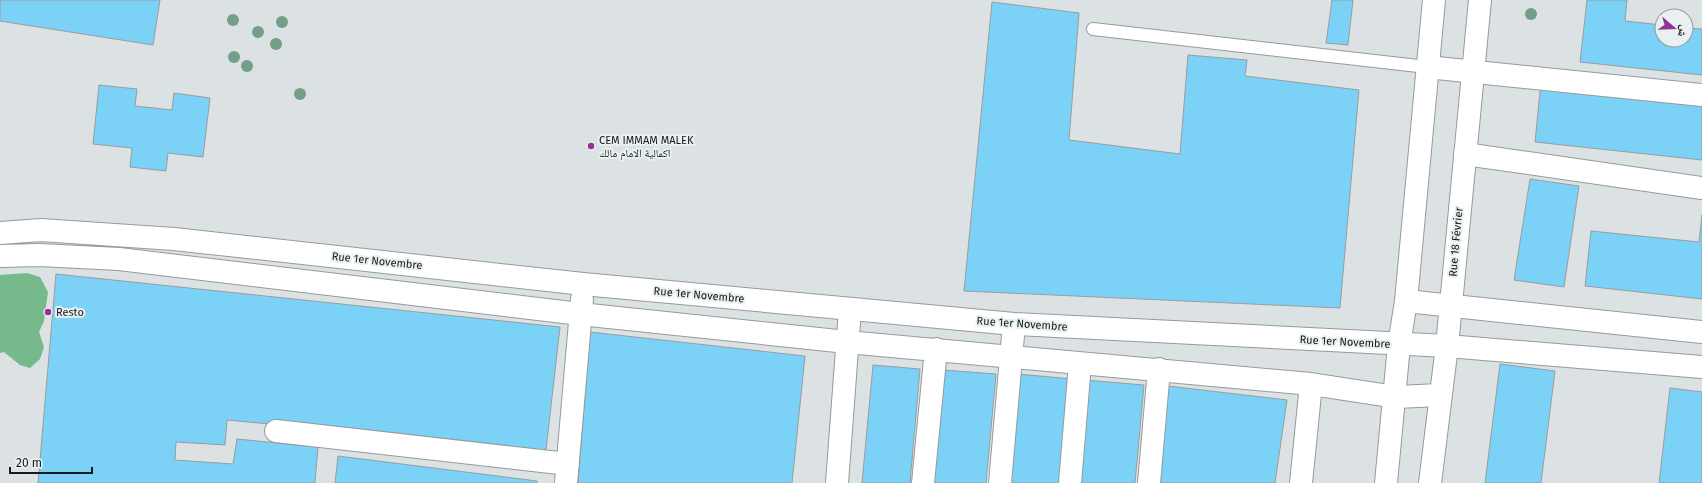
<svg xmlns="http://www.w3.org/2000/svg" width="1702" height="483" font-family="'Fira Sans','Noto Naskh Arabic',sans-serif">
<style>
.forest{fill:#76ba8b}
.building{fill:#7cd1f6;stroke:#989da0}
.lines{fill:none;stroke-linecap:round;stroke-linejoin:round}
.service-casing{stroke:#949b9b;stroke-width:14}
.minor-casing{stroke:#949b9b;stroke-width:24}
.tertiary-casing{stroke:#949b9b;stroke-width:24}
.service{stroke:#fff;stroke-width:12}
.minor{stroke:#fff;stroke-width:22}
.tertiary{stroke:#fff;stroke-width:22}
.tree{fill:#739e87}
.poi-dot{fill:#953095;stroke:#e9f0f0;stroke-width:1.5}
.labels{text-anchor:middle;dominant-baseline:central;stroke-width:4;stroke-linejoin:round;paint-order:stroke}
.poi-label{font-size:11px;fill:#17191a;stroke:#e9f0f0;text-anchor:start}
.street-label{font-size:11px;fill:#17191a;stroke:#e9f0f0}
</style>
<rect width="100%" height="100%" fill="#dce2e3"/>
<path class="forest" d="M 27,273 L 40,277 L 48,292 L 44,321 L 39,332 L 44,347 L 40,359 L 30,368 L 20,365 L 4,352 L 0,353 L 0,275 Z"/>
<path class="building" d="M 0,0 L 160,0 L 153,45 L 0,21 Z
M 1332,0 L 1353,0 L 1348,45 L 1326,43 Z
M 1587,0 L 1627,0 L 1625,21 L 1662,25 L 1662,40 L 1686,40 L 1686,28 L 1702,29 L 1702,75 L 1580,62 Z
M 992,2 L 1079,13 L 1069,140 L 1180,154 L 1188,55 L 1247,60 L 1245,76 L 1359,90 L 1340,308 L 964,291 Z
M 1541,82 L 1702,99 L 1702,160 L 1535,142 Z
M 99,85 L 137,89 L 135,106 L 172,110 L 174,93 L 210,98 L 203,157 L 168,153 L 166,171 L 130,167 L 132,148 L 93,144 Z
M 1530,179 L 1579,186 L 1564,287 L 1514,280 Z
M 1702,215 L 1702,299 L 1585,286 L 1591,231 L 1699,242 Z
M 56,274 L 560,327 L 546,450 L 227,420 L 225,445 L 176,442 L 175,460 L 233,464 L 237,439 L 318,447 L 315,483 L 38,483 Z
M 590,332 L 805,356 L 792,483 L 578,483 Z
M 1500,364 L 1555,371 L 1541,483 L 1485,483 Z
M 873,365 L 920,369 L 910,483 L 862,483 Z
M 944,370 L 996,374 L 986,483 L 933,483 Z
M 1018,374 L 1072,379 L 1062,483 L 1008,483 Z
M 1085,380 L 1144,385 L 1135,483 L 1075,483 Z
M 1168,386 L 1287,400 L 1275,483 L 1159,483 Z
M 1670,388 L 1702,392 L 1702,483 L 1659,483 Z
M 338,456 L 537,481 L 537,483 L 335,483 Z"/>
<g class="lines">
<defs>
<path id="service" d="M 1093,29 L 1427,67"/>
<path id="minor" d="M 1427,67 L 1702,95
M 1465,154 L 1702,188
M 0,233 L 41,230 L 174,239 L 583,284 L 1014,324 L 1447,346 L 1702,367
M 0,256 L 39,255 L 119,259 L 580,314 L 847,342 L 1311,384 L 1396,397 L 1440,395
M 1406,301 L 1702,332
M 276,431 L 568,464
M 566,483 L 582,299
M 837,483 L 850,309
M 923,483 L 936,349
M 1000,483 L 1014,324
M 1070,483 L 1080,364
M 1149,483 L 1159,369
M 1301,483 L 1311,384"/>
<path id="tertiary" d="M 1386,483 L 1399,345 L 1406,301 L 1434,0
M 1430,483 L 1447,346 L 1480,0"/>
</defs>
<use href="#service" class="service-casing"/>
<use href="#minor" class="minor-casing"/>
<use href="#tertiary" class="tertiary-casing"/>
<use href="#service" class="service"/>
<use href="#minor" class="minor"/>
<use href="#tertiary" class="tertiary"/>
</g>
<g class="tree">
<circle cx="1531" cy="14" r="6"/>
<circle cx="233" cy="20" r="6"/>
<circle cx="282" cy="22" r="6"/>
<circle cx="258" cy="32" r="6"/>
<circle cx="276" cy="44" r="6"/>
<circle cx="234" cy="57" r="6"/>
<circle cx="247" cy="66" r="6"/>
<circle cx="300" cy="94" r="6"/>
</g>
<g class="poi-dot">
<circle cx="591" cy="146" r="4"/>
<circle cx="48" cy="312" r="4"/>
</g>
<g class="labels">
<g class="poi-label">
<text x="599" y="140">CEM IMMAM MALEK<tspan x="599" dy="13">اكمالية الامام مالك</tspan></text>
<text x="56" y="312">Resto</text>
</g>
<g class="street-label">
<text transform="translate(1456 242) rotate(-85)">Rue 18 Février</text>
<text transform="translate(377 261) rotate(6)">Rue 1er Novembre</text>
<text transform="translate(699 295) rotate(5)">Rue 1er Novembre</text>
<text transform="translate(1022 324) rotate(4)">Rue 1er Novembre</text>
<text transform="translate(1345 342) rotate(3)">Rue 1er Novembre</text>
</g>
</g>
<g transform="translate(1674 28) rotate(109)"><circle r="19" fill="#e9f0f0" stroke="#959a9a"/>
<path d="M0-3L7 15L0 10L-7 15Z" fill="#953095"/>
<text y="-6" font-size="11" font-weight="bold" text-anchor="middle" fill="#17191a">ش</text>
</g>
<path d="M10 467v6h82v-6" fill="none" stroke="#17191a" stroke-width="2"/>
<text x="16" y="467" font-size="12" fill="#17191a" stroke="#e9f0f0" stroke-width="3" paint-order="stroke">20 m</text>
</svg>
